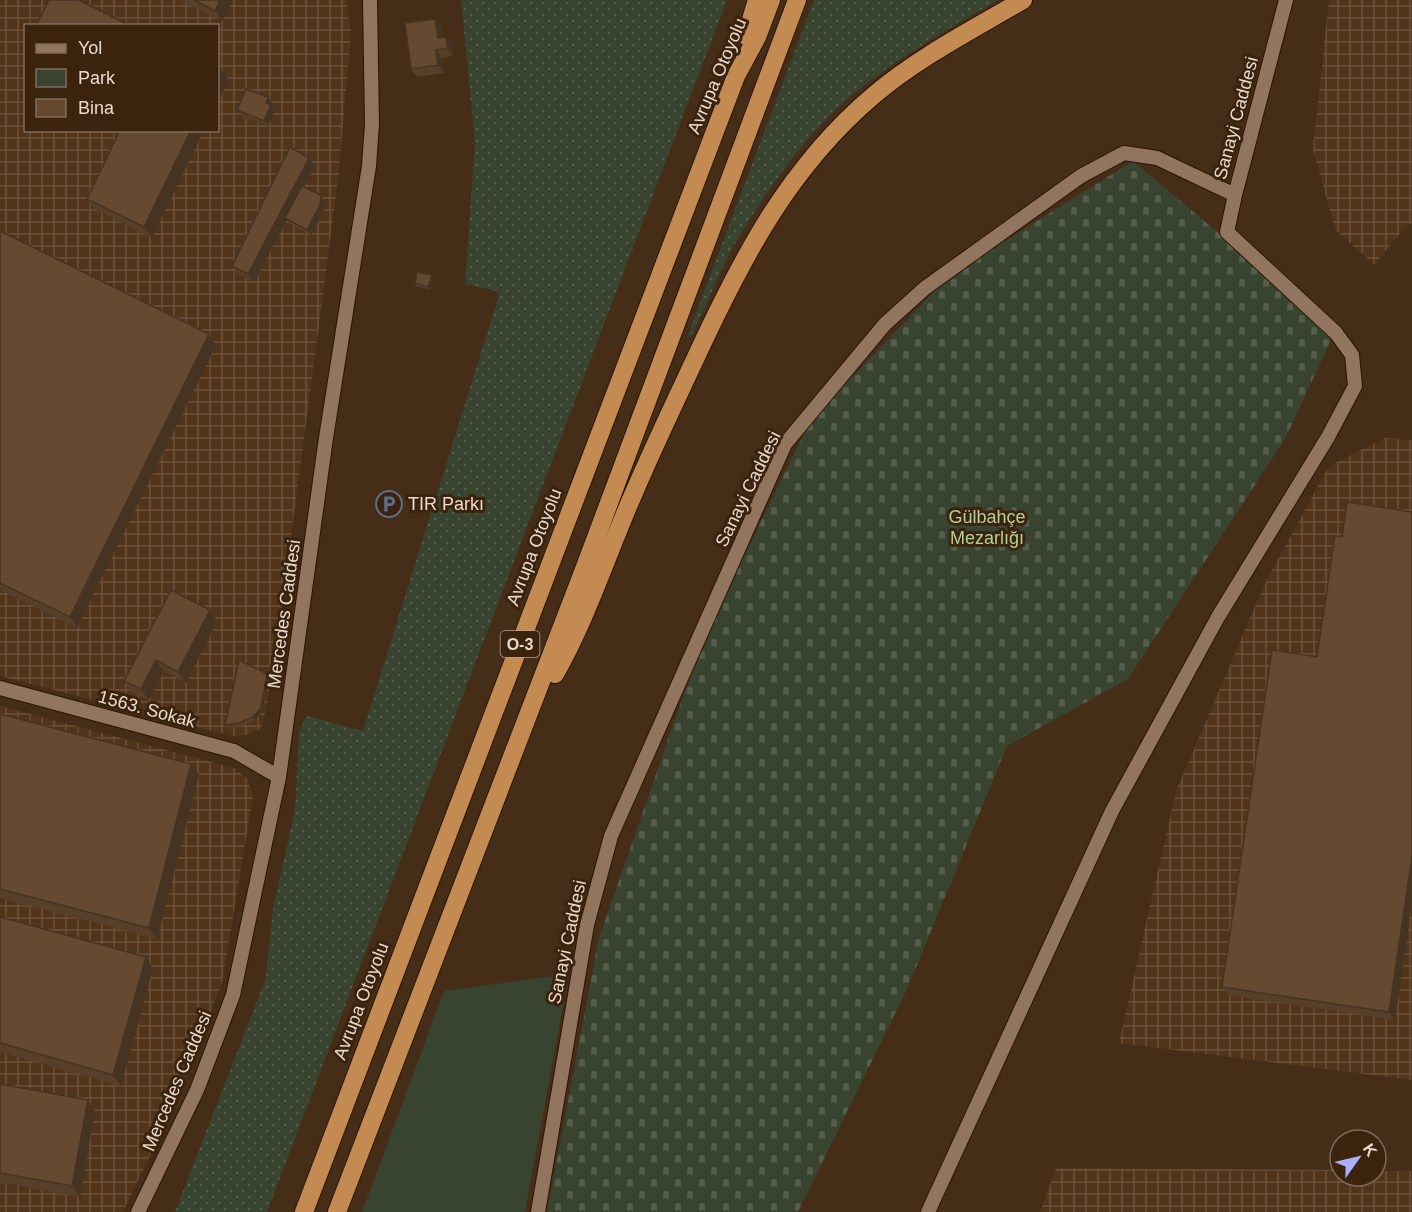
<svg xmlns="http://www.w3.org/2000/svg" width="1412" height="1212" font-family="Arial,sans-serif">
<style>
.industrial{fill:url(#industrial-grid);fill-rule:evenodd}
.grass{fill:url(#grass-dots)}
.cemetery{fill:url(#cemetery-stones)}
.park{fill:#38442f}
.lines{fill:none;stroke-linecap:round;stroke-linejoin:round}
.minor-casing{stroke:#2b1502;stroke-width:16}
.highway-casing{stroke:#2b1502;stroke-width:20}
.minor{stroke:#91755e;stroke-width:14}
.highway{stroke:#c38b51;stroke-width:18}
.wall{fill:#583f2a}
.shaded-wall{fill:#473322}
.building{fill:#664931;stroke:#473322;stroke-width:1.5}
.labels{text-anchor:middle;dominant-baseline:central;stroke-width:6;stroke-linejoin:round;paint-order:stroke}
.shield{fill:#3b230e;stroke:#b6a394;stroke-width:1.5}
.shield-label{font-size:16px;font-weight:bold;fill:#eadacd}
.street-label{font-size:18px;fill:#eadacd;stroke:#3b230e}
.poi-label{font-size:18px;fill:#eadacd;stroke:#3b230e;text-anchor:start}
.park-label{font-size:18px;fill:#afd198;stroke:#3b230e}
</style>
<defs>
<pattern id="industrial-grid" width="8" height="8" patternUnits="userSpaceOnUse" patternTransform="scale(1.5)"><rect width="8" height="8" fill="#52341a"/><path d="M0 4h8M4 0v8" fill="none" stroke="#6b513a"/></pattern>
<pattern id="grass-dots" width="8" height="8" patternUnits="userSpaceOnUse" patternTransform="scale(1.5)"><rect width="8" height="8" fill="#38442f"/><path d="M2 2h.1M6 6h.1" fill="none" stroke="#555e4c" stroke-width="1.8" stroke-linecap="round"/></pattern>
<pattern id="cemetery-stones" width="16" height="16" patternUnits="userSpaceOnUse" patternTransform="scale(1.5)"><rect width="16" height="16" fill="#38442f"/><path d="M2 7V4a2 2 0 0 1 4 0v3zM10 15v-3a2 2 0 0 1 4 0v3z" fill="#555e4c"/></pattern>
</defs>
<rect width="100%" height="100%" fill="#452d18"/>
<path class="industrial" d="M 0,0 L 346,0 L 351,32 L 338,180 L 277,644 L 263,724 L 260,729 L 247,735 L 232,736 L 0,676 ZM 26,26 L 218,26 L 218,130 L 26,130 Z
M 1329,0 L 1412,0 L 1412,223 L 1407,225 L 1374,265 L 1335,229 L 1313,149 Z
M 1385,438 L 1412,440 L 1412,1080 L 1119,1043 L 1176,791 L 1266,581 L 1329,466 Z
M 0,706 L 234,768 L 247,778 L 253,796 L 222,983 L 177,1099 L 123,1212 L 0,1212 Z
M 1056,1168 L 1340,1170 L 1340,1176 L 1376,1176 L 1376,1171 L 1412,1171 L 1412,1212 L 1040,1212 Z"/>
<path class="grass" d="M 461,0 L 727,0 L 267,1212 L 175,1212 L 266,978 L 273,909 L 295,810 L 299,731 L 307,716 L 363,731 L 500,292 L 465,284 L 475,142 Z
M 814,0 L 998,0 C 945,31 888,63 842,104 C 801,141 767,191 738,238 C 720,269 707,305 691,337 L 687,337 Z"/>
<path class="cemetery" d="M 1133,161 L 1310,310 L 1331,340 L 1285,439 L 1128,679 L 1007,746 L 908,987 L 798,1212 L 547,1212 L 599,938 L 701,645 L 810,421 L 949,276 Z"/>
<path class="park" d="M 569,974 L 525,1212 L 362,1212 L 444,991 Z"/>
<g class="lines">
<defs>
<path id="minor" d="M 0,688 L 234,751 L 279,777
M 138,1212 L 197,1090 L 233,995 L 279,777 L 326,438 L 369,166 L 372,124 L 370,0
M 538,1212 L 587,925 L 611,836 L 785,444 L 885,324 L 925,288 L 1081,176 L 1124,153 L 1157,158 L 1235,195 L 1286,0
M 928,1212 L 1112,811 L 1218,617 L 1328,437 L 1355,386 L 1352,355 L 1336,333 L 1227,232 L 1235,195"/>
<path id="highway" d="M 746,36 L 757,0
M 555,674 C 587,618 607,554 633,495 C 653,448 675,402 697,355 C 743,256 789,167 874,95 C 919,57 972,30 1023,0
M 304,1212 L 736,76 L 757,37 L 771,0
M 337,1212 L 585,567 L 797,0"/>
</defs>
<use href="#minor" class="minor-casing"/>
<use href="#highway" class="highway-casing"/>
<use href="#minor" class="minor"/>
<use href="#highway" class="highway"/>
</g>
<path class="wall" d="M 180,0 L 233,0 L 222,21 Z
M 435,19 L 441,28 L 442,37 L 446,37 L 452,45 L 453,56 L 442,58 L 444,73 L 417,77 L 411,69 Z
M 272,103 L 271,105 L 275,110 L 268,126 L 241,116 L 237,110 Z
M 120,130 L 152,238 L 95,209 L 87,199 Z
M 309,158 L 315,166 L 304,187 L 324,201 L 324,211 L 311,235 L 289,223 L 287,220 L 254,282 L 238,274 L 232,266 Z
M 0,231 L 216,345 L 77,628 L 0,590 Z
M 433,278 L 430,290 L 416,286 L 415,283 Z
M 217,621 L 186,683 L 164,671 L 149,700 L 132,692 L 124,681 Z
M 1317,657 L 1395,1020 L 1227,995 L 1222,987 Z
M 267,674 L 269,677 L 263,711 L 255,720 L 241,726 L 227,728 L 225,725 Z
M 0,714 L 191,764 L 199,775 L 157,939 L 0,898 Z
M 0,917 L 153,968 L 121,1086 L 0,1052 Z
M 0,1084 L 88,1100 L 95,1111 L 80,1197 L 0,1182 Z"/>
<path class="shaded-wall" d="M 220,0 L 233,0 L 222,21 L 215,11 Z
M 435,19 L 441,28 L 444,46 L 438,38 Z
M 446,37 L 452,45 L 453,56 L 448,48 Z
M 436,50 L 442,58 L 444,73 L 438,65 Z
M 221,70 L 229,80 L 218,103 L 218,77 Z
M 268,97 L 272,103 L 271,105 L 275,110 L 268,126 L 264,121 L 266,103 Z
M 191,130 L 204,130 L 152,238 L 144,227 Z
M 309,158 L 315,166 L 287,219 L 285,218 L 287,220 L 254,282 L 248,274 Z
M 321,195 L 324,201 L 324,211 L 311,235 L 307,230 Z
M 432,275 L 433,278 L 430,290 L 428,287 Z
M 209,334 L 216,345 L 77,628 L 70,617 Z
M 210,610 L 217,621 L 186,683 L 178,672 Z
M 156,660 L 164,671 L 149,700 L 141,689 Z
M 267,674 L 269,677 L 263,711 L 255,720 L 253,717 Z
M 191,764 L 199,775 L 157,939 L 149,928 Z
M 1412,857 L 1412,903 L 1395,1020 L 1389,1012 Z
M 146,957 L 153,968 L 121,1086 L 113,1075 Z
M 88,1100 L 95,1111 L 80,1197 L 72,1186 Z"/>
<path class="building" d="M 49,0 L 79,0 L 131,26 L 36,26 Z
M 194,0 L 220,0 L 215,11 Z
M 435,19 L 438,38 L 446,37 L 448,48 L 436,50 L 438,65 L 411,69 L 405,23 Z
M 218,68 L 221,70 L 218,77 Z
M 246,89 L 268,97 L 266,103 L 271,105 L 264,121 L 237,110 Z
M 120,130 L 191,130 L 144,227 L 87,199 Z
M 290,147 L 309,158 L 248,274 L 232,266 Z
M 302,186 L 321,195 L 320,205 L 307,230 L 285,218 Z
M 0,231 L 209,334 L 70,617 L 0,583 Z
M 417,272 L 432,275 L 428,287 L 415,283 Z
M 1347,502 L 1412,512 L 1412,857 L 1389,1012 L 1222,987 L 1272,650 L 1317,657 L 1335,536 L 1342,537 Z
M 171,590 L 210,610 L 178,672 L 156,660 L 141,689 L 124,681 Z
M 239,660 L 267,674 L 261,708 L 253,717 L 239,723 L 225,725 Z
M 0,714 L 191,764 L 149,928 L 0,889 Z
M 0,917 L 146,957 L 113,1075 L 0,1043 Z
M 0,1084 L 88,1100 L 72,1186 L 0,1173 Z"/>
<defs>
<symbol id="parking-ring" viewBox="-11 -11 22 22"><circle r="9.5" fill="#3b230e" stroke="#5c6f8a" stroke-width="1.5"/><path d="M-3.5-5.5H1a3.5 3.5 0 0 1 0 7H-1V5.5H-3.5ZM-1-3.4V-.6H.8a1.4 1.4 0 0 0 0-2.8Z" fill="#5c6f8a"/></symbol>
</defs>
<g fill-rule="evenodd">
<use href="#parking-ring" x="374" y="489" width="30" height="30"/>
</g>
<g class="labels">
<rect class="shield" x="500.5" y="631" width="39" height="26" rx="4.5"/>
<g class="shield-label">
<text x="520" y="644">O-3</text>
</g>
<g class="street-label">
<text transform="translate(717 76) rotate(-67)">Avrupa Otoyolu</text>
<text transform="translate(1236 118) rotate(-75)">Sanayi Caddesi</text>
<text transform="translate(748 489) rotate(-64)">Sanayi Caddesi</text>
<text transform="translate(534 547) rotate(-69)">Avrupa Otoyolu</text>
<text transform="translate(284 614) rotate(-82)">Mercedes Caddesi</text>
<text transform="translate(147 709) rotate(15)">1563. Sokak</text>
<text transform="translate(567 942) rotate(-78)">Sanayi Caddesi</text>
<text transform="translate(361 1001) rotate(-69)">Avrupa Otoyolu</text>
<text transform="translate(177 1081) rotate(-67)">Mercedes Caddesi</text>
</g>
<g class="poi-label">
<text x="408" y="504">TIR Parkı</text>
</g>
<g class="park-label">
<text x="987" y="517">Gülbahçe<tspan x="987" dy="21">Mezarlığı</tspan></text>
</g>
</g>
<rect x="24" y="24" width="195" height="108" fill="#3b230e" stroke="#816c5a" stroke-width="1.5"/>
<rect x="36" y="44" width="30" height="9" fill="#91755e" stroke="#816c5a" stroke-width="1.5"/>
<text x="78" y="54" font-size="18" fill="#eadacd">Yol</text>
<rect x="36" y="69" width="30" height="18" fill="#38442f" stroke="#816c5a" stroke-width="1.5"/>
<text x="78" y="84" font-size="18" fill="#eadacd">Park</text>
<rect x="36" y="99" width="30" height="18" fill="#664931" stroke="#816c5a" stroke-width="1.5"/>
<text x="78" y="114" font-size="18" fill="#eadacd">Bina</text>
<g transform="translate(1358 1158) rotate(56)"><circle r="28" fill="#3b230e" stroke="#816c5a" stroke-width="1.5"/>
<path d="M0-4.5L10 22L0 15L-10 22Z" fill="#acaffb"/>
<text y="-9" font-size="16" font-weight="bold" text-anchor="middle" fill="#eadacd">K</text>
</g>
</svg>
